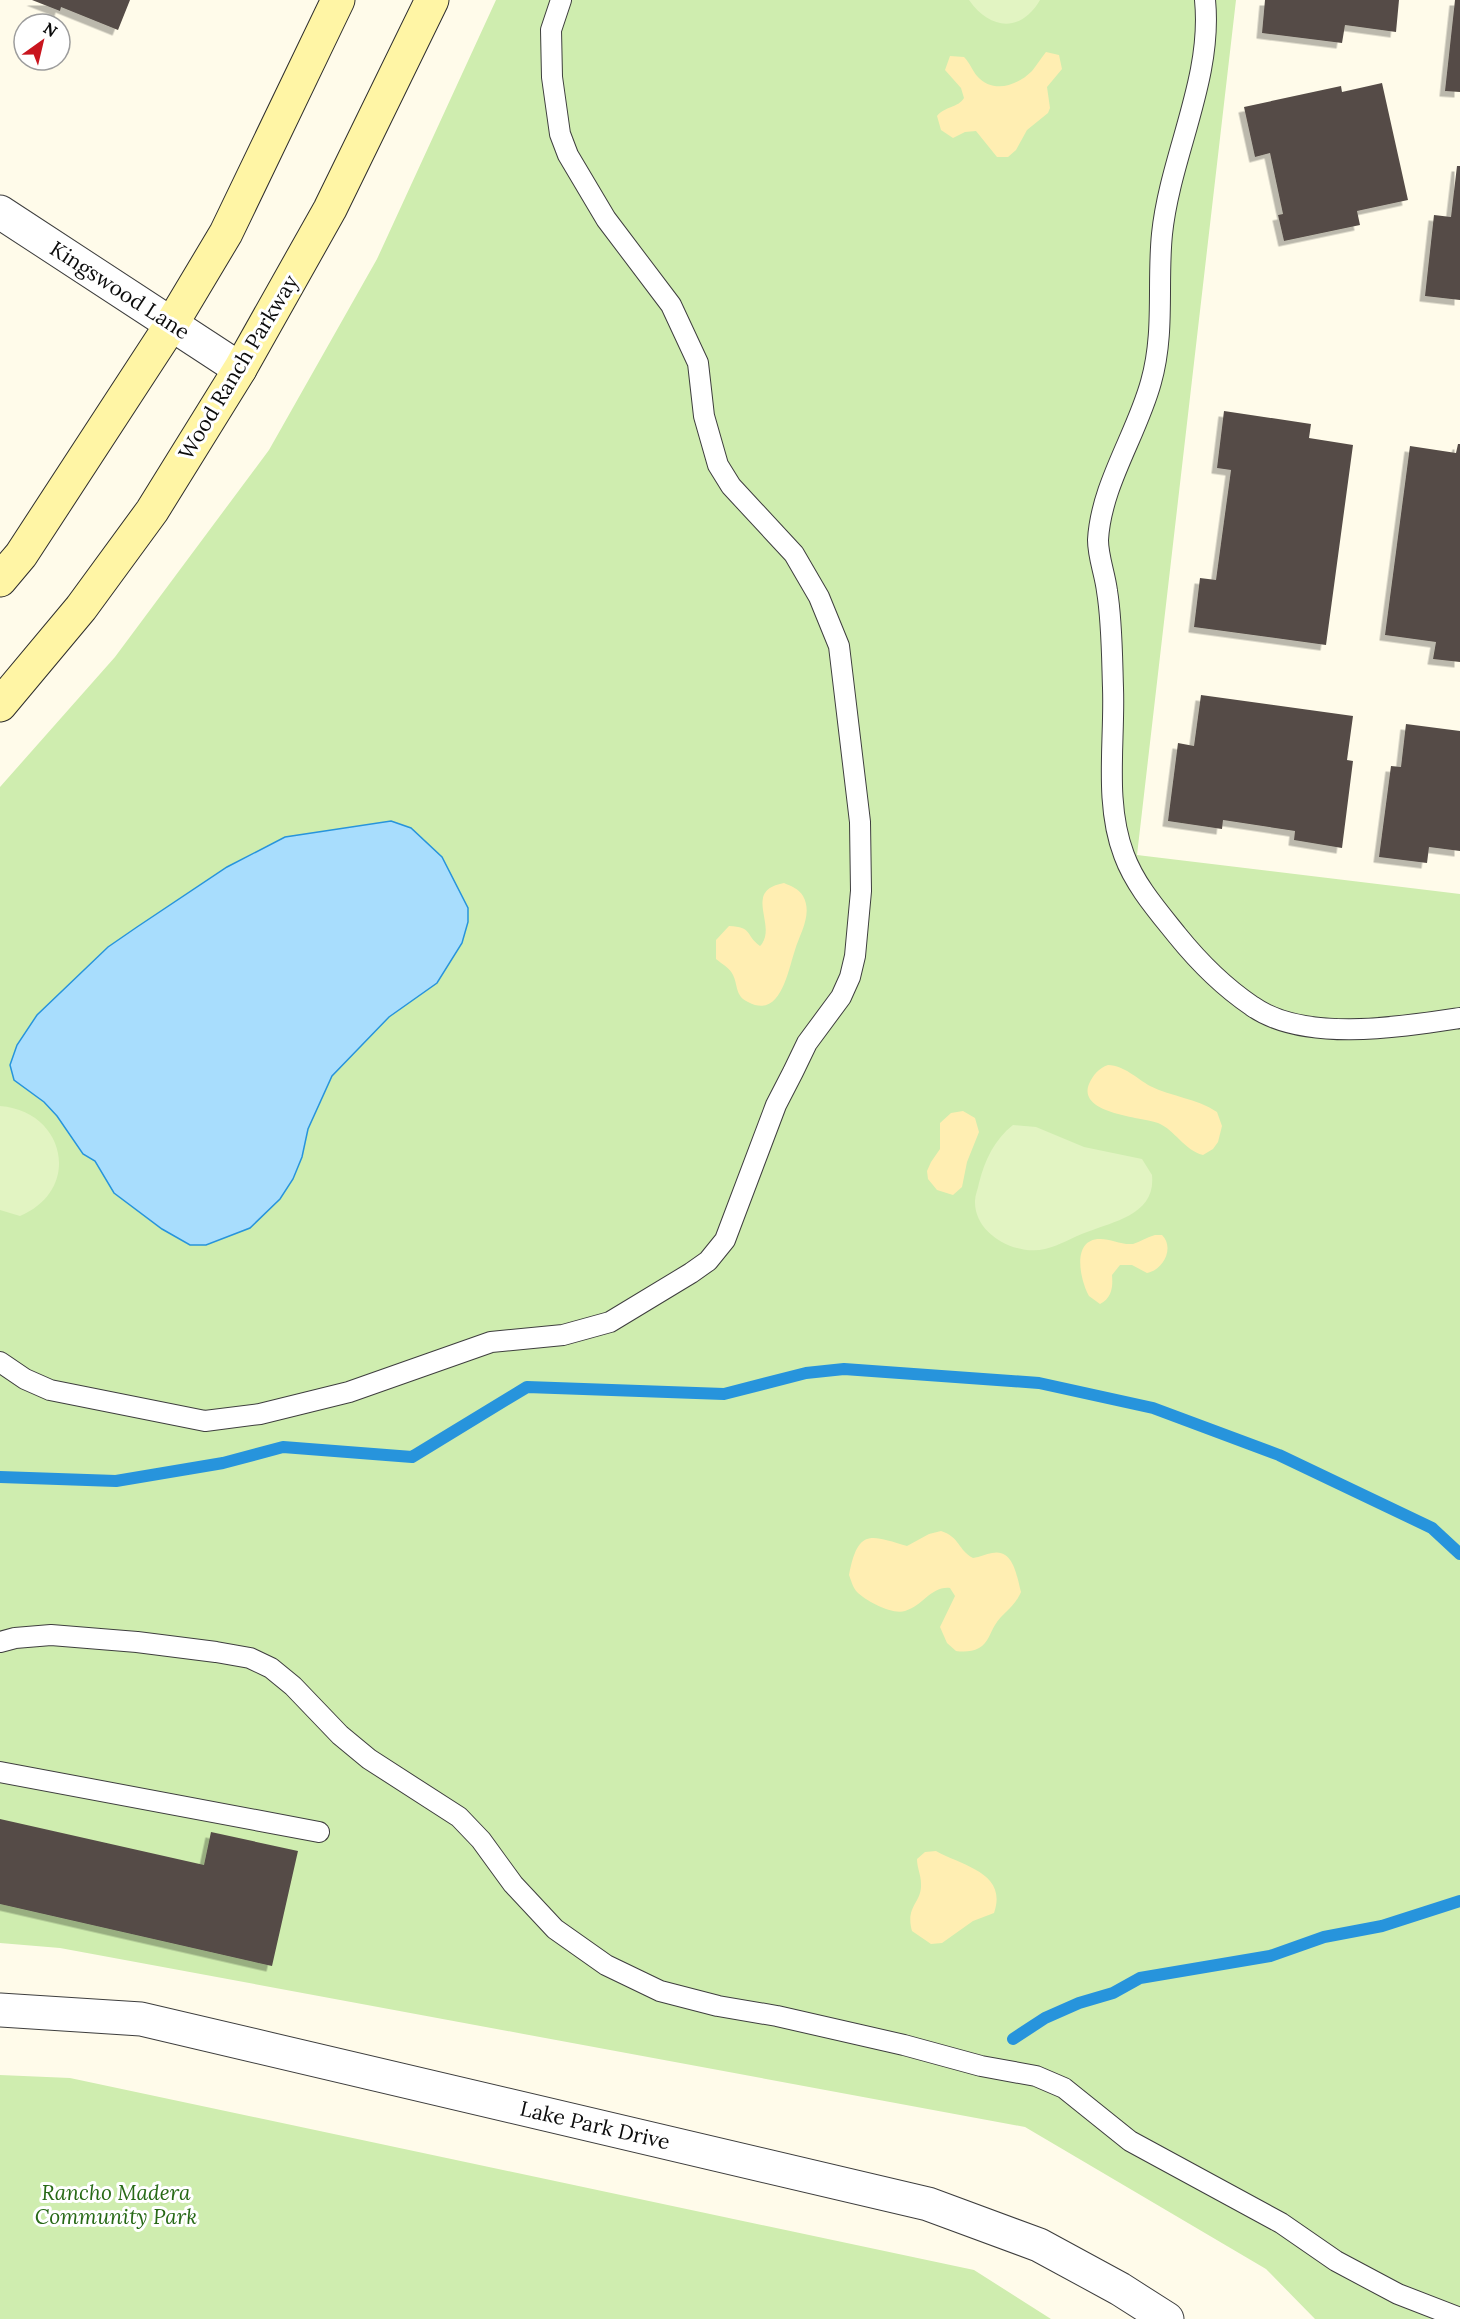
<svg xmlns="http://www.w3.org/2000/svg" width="1460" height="2319" font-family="Lora,serif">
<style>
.green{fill:#cfedaf}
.sand{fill:#ffeeb2}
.pitch{fill:#e2f4c2}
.water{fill:#a8ddfd;stroke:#2794dc;stroke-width:1.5}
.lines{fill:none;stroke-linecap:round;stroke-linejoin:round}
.stream{stroke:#2794dc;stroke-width:12}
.building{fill:#554c47;filter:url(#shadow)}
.service-casing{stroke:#3e3e3e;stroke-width:22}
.minor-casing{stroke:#3e3e3e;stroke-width:35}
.secondary-casing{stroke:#2d2d2d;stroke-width:35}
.service{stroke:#fff;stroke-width:20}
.minor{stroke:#fff;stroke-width:33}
.secondary{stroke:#fff5a5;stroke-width:33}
.labels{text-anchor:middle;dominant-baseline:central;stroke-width:6;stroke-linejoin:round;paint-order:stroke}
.street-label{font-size:21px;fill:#0b0b0b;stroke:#fff}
.park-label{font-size:21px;font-style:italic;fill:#276916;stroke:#fff}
</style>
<defs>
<filter id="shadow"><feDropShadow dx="-5.5" dy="5.5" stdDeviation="0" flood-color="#0004"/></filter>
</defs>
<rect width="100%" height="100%" fill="#fffbea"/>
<path class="green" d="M 496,0 L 1236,0 L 1137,855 L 1460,894 L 1460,2319 L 1315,2319 L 1266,2269 L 1025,2127 L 60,1948 L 0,1943 L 0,787 L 115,657 L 269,450 L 377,259 Z
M 0,2075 L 70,2078 L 974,2270 L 1051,2319 L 0,2319 Z"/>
<path class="sand" d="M 1046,52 L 1059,55 L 1062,69 L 1047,87 L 1050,108 L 1048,113 L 1027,130 L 1016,150 L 1008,157 L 997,157 L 976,131 L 965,132 L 953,138 L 941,130 L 937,116 C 945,106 958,108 964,98 L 961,88 L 945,70 L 950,56 L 964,57 C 970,63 972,70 977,76 C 993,94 1017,86 1032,71 C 1037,65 1041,58 1046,52 Z
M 784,883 C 791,886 799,889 803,896 C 813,914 800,933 795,950 C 788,970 781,1020 748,1002 C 735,996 738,985 733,975 C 730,968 722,964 716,959 L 716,940 L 729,926 C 753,927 745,935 760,946 C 779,926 741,891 784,883 Z
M 1108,1065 C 1125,1066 1136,1078 1150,1086 C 1172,1097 1196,1098 1217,1112 L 1222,1126 L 1218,1142 L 1213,1149 L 1203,1155 C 1184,1150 1175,1130 1158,1123 C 1142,1117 1077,1114 1089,1084 C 1093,1075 1099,1068 1108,1065 Z
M 963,1111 L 975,1118 L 979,1132 L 967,1162 L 962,1187 L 953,1195 L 937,1190 L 928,1179 L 927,1171 L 931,1162 L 940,1149 L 940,1123 L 951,1113 Z
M 1155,1235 L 1162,1235 C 1175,1248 1163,1270 1147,1273 L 1132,1265 L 1120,1265 L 1112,1275 C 1113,1287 1112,1298 1100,1304 L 1089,1296 C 1080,1280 1071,1239 1100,1239 C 1111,1239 1121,1245 1133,1244 C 1140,1242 1147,1237 1155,1235 Z
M 941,1531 C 960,1537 958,1550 973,1558 C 980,1557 986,1554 992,1553 C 1014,1548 1017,1578 1021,1592 C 1014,1608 1003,1612 995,1625 C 990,1633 988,1643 979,1648 C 972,1652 963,1652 956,1651 L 947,1643 L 940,1627 L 955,1596 L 950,1588 C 931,1586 923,1606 905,1611 C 892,1615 866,1601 857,1592 C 853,1588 851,1580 849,1575 C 858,1528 870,1535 907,1546 L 929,1534 Z
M 936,1851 C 963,1866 1008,1873 994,1913 L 973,1921 L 942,1943 L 931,1944 L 912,1931 C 905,1906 922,1903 921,1884 C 921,1875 917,1868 917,1859 L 925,1852 Z"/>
<path class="pitch" d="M 969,0 L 1040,0 C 1021,33 990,30 969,0 Z
M 0,1106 C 65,1111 83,1189 20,1216 L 0,1210 Z
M 1013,1125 L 1036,1127 L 1084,1147 L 1142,1159 L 1152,1175 C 1156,1214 1115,1221 1087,1232 C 1073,1237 1059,1246 1045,1249 C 1016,1256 974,1234 975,1201 C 975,1195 978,1189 979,1183 C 985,1160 994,1140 1013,1125 Z"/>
<path class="water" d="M 391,821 L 411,828 L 442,857 L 468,908 L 468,922 L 462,943 L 437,983 L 389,1017 L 332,1076 L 308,1129 L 302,1157 L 293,1179 L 280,1199 L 250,1228 L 206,1245 L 190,1245 L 162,1229 L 114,1193 L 95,1161 L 83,1154 L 57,1116 L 44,1102 L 14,1080 L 10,1065 L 17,1045 L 37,1015 L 108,947 L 137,927 L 227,867 L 285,837 Z"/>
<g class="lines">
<path class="stream" d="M 0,1477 L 116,1481 L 223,1463 L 283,1447 L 412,1457 L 527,1387 L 724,1394 L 806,1373 L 844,1369 L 1039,1383 L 1153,1408 L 1279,1455 L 1432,1528 L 1460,1554
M 1013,2039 L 1045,2018 L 1079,2003 L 1113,1993 L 1140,1978 L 1270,1956 L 1324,1937 L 1382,1926 L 1460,1901"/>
</g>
<path class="building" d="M 32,0 L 130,0 L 118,30 L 61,7 L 60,11 Z
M 1265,0 L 1399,0 L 1396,32 L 1345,25 L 1342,43 L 1262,33 Z
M 1455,0 L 1460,0 L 1460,92 L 1445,91 Z
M 1382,83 L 1408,200 L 1357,211 L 1360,225 L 1284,241 L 1278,215 L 1283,214 L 1270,153 L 1255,157 L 1244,107 L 1341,86 L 1342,92 Z
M 1457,166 L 1460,166 L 1460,300 L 1425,296 L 1434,215 L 1451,217 Z
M 1224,411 L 1311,424 L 1309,438 L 1353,445 L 1326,645 L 1194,627 L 1200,578 L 1216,580 L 1231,470 L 1217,468 Z
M 1458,444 L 1460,444 L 1460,662 L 1433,659 L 1436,642 L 1385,635 L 1410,446 L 1456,453 Z
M 1201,695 L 1353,716 L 1347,760 L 1353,761 L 1342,848 L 1294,840 L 1295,831 L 1223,820 L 1222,829 L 1168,821 L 1178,743 L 1194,746 Z
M 1406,724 L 1460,731 L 1460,851 L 1429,847 L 1427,863 L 1379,857 L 1391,766 L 1401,767 Z
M 0,1819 L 204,1865 L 211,1832 L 298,1851 L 272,1966 L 0,1904 Z"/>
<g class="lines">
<defs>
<path id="service" d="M 1205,0 C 1213,79 1170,156 1162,234 C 1157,283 1165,333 1151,382 C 1137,434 1101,485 1098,540 C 1098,557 1105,574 1107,591 C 1112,621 1112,657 1113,688 C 1115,741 1104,803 1124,855 C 1135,885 1157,910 1177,935 C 1198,961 1224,987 1252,1006 C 1304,1043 1401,1027 1460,1018
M 0,1362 L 25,1379 L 50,1390 L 205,1421 L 260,1414 L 349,1392 L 491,1342 L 563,1335 L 610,1322 L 691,1273 L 708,1261 L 725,1240 L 776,1105 L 793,1072 L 807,1043 L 841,997 L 850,977 L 855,956 L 861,891 L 860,822 L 839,646 L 819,597 L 794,554 L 731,486 L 718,465 L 704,416 L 698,363 L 671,305 L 606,219 L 568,155 L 560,134 L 552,77 L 551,30 L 561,0
M 0,1642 L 15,1638 L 51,1635 L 137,1642 L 216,1652 L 250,1658 L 271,1668 L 293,1686 L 340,1735 L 369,1759 L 459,1817 L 481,1840 L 513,1884 L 555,1929 L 606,1965 L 660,1991 L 718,2006 L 777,2016 L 904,2045 L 981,2066 L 1036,2076 L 1064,2088 L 1130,2141 L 1281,2223 L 1336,2261 L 1398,2294 L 1460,2318
M 0,1772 L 319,1832"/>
<path id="minor" d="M 0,212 L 240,369
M 0,2010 L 141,2019 L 928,2204 L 1039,2245 L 1120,2289 L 1167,2319"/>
<path id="secondary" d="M 0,580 L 21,555 L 171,325 L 226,233 L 338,0
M 0,705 L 81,608 L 152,511 L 240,369 L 330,209 L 432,0"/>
</defs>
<use href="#service" class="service-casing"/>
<use href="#minor" class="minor-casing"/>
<use href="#secondary" class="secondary-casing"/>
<use href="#service" class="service"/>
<use href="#minor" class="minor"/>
<use href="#secondary" class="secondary"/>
</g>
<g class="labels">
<g class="street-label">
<text transform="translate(120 290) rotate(33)">Kingswood Lane</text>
<text transform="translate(238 367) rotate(-59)">Wood Ranch Parkway</text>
<text transform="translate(595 2125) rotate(13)">Lake Park Drive</text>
</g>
<g class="park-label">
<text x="116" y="2192">Rancho Madera<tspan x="116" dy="24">Community Park</tspan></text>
</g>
</g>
<g transform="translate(42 42) rotate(34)"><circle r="28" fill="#ffffff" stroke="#9d9d9d" stroke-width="1.5"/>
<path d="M0-4.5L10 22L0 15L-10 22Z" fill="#c9151e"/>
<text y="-9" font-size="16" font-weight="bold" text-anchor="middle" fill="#0b0b0b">N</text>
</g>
</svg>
